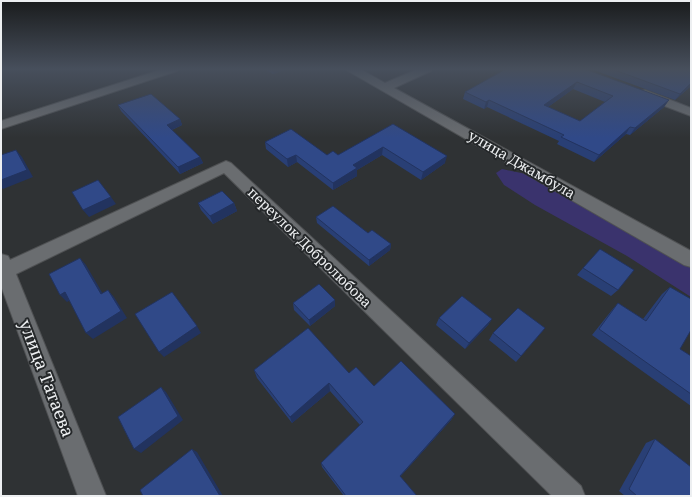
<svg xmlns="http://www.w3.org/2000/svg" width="692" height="497" font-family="'Noto Serif',serif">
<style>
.green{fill:#3a336d}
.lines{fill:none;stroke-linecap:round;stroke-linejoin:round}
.street-casing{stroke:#4f5153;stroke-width:2}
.street{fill:#6a6d70;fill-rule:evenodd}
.wall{fill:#293f75;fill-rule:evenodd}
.shaded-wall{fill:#22335f}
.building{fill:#304988;stroke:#22335f;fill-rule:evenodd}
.labels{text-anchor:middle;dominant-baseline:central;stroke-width:4;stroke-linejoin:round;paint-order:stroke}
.street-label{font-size:14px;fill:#edeff1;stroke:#25282a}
.near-street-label{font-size:17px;fill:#edeff1;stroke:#25282a}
</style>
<rect width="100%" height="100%" fill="#2f3234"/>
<path class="green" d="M 502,169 L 531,175 L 691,268 L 691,297 L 627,256 L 535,205 L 504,185 L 496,173 Z"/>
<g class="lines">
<defs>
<path id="street" d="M 163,69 L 179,69 L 177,71 L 1,129 L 1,121 Z
M 346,69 L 360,69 L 385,83 L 418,69 L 432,69 L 431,71 L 394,88 L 691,251 L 691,267 L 684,265 L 348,71 Z
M 645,90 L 691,108 L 691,116 L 641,97 L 639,94 L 641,91 Z
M 226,161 L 231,163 L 581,486 L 585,496 L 552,496 L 224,173 L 16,274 L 106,496 L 78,496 L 1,286 L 1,254 L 8,256 L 10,260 Z"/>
</defs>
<use href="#street" class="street-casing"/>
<use href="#street" class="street"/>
</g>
<path class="wall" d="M 264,69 L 287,69 L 273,74 Z
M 506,69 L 669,100 L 664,107 L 630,135 L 626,134 L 594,162 L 557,144 L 559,141 L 487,107 L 484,109 L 463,99 L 465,92 ZM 573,89 L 605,102 L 580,121 L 548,107 Z
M 591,69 L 691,69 L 691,86 L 675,100 Z
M 118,105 L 180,119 L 182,125 L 172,130 L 200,157 L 203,163 L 180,174 L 121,111 Z
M 393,124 L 445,163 L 421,180 L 382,155 L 357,170 L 357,176 L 333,190 L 297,162 L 288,167 L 266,149 L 265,142 L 327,155 L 338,155 Z
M 198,203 L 234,203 L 237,211 L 213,224 L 201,210 Z
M 316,217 L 368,233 L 391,244 L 390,250 L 369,266 L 317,223 Z
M 583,268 L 618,290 L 611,296 L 577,275 Z
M 670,287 L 680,349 L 691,356 L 691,406 L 592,335 L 612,310 L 618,303 L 643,319 L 662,294 Z
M 335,300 L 335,306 L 310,326 L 294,310 L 293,303 Z
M 439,318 L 492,319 L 488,325 L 465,349 L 436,325 Z
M 545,328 L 516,362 L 489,340 L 493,333 Z
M 254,370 L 349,373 L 374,386 L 455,414 L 451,420 L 400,477 L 417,496 L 344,496 L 322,467 L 321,463 L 360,425 L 330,391 L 292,423 L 257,378 Z
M 655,439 L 691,496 L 625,496 L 619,491 L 646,443 Z"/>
<path class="shaded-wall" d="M 272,69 L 287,69 L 273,74 Z
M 577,82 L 573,89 L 541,112 L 544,105 Z
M 691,83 L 691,86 L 675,100 L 680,94 Z
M 489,100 L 487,107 L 484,109 L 486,102 Z
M 669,100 L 664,107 L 630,135 L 635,128 Z
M 180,119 L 182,125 L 169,131 L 167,125 Z
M 630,127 L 626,134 L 594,162 L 599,155 Z
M 383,147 L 382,155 L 357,170 L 357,176 L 333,190 L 333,183 L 353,165 Z
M 16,150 L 22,157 L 33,177 L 3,189 L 1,187 L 1,180 Z
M 296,155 L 297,162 L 288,167 L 287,159 Z
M 447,156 L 445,163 L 421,180 L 423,172 Z
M 200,157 L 203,163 L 180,174 L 178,167 Z
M 111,197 L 116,204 L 89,217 L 83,210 Z
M 234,203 L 237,211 L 213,224 L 210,216 Z
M 391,244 L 390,250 L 369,266 L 369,260 Z
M 80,258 L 86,265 L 107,301 L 101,294 Z
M 108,290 L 114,297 L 127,318 L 93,339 L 86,333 Z
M 65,292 L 72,299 L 67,302 L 60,295 Z
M 335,300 L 335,306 L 310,326 L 309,320 Z
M 492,319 L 488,325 L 465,349 L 469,343 Z
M 197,326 L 201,333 L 164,357 L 159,352 Z
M 329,383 L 330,391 L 292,423 L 290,417 Z
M 161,387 L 166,392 L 183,420 L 141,453 L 134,449 Z
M 455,414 L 451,420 L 397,480 L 400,476 Z
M 192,449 L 197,452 L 223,496 L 220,496 Z"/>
<path class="building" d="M 506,69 L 585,69 L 669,100 L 635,128 L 630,127 L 599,155 L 561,137 L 564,135 L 489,100 L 486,102 L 465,92 ZM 577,82 L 613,96 L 580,121 L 544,105 Z
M 612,69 L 691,69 L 691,83 L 680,94 Z
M 151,94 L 180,119 L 167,125 L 200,157 L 178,167 L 118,105 Z
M 393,124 L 447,156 L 423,172 L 383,147 L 353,165 L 357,168 L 333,183 L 296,155 L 287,159 L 265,142 L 291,129 L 327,155 L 333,151 L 338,155 Z
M 16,150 L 27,170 L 1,180 L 1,155 Z
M 98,180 L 111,197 L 83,210 L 72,192 Z
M 222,191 L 234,203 L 210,216 L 198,203 Z
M 333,206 L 368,233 L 372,230 L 391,244 L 369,260 L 316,217 Z
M 600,249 L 634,270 L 618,290 L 583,268 Z
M 80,258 L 101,294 L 108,290 L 121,311 L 86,333 L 65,292 L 60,295 L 49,274 Z
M 319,284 L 335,300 L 309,320 L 293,303 Z
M 670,287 L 691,299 L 691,330 L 680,349 L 691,356 L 691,394 L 599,329 L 618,303 L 646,321 Z
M 172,292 L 197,326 L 159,352 L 135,314 Z
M 462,296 L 492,319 L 469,343 L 439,318 Z
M 518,308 L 545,328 L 521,356 L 493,333 Z
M 308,328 L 349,373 L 356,367 L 374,386 L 401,361 L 455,414 L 400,476 L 417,496 L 346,496 L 321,463 L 363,422 L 329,383 L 290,417 L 254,370 Z
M 161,387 L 178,416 L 134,449 L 118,417 Z
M 655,439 L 691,467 L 691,496 L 637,496 L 629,489 Z
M 192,449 L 220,496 L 143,496 L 140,490 Z"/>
<linearGradient id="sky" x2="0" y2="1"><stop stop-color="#1a1c1d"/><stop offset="0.5" stop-color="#474f5c"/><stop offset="1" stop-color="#474f5c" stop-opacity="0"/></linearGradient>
<rect width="692" height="138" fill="url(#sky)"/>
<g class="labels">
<g class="street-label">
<text transform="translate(522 164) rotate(30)">улица Джамбула</text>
<text transform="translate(310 247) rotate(44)">переулок Добролюбова</text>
</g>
<g class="near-street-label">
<text transform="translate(47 378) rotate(69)">улица Татаева</text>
</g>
</g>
<rect width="692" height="497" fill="none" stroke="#edeff1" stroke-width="4"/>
</svg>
